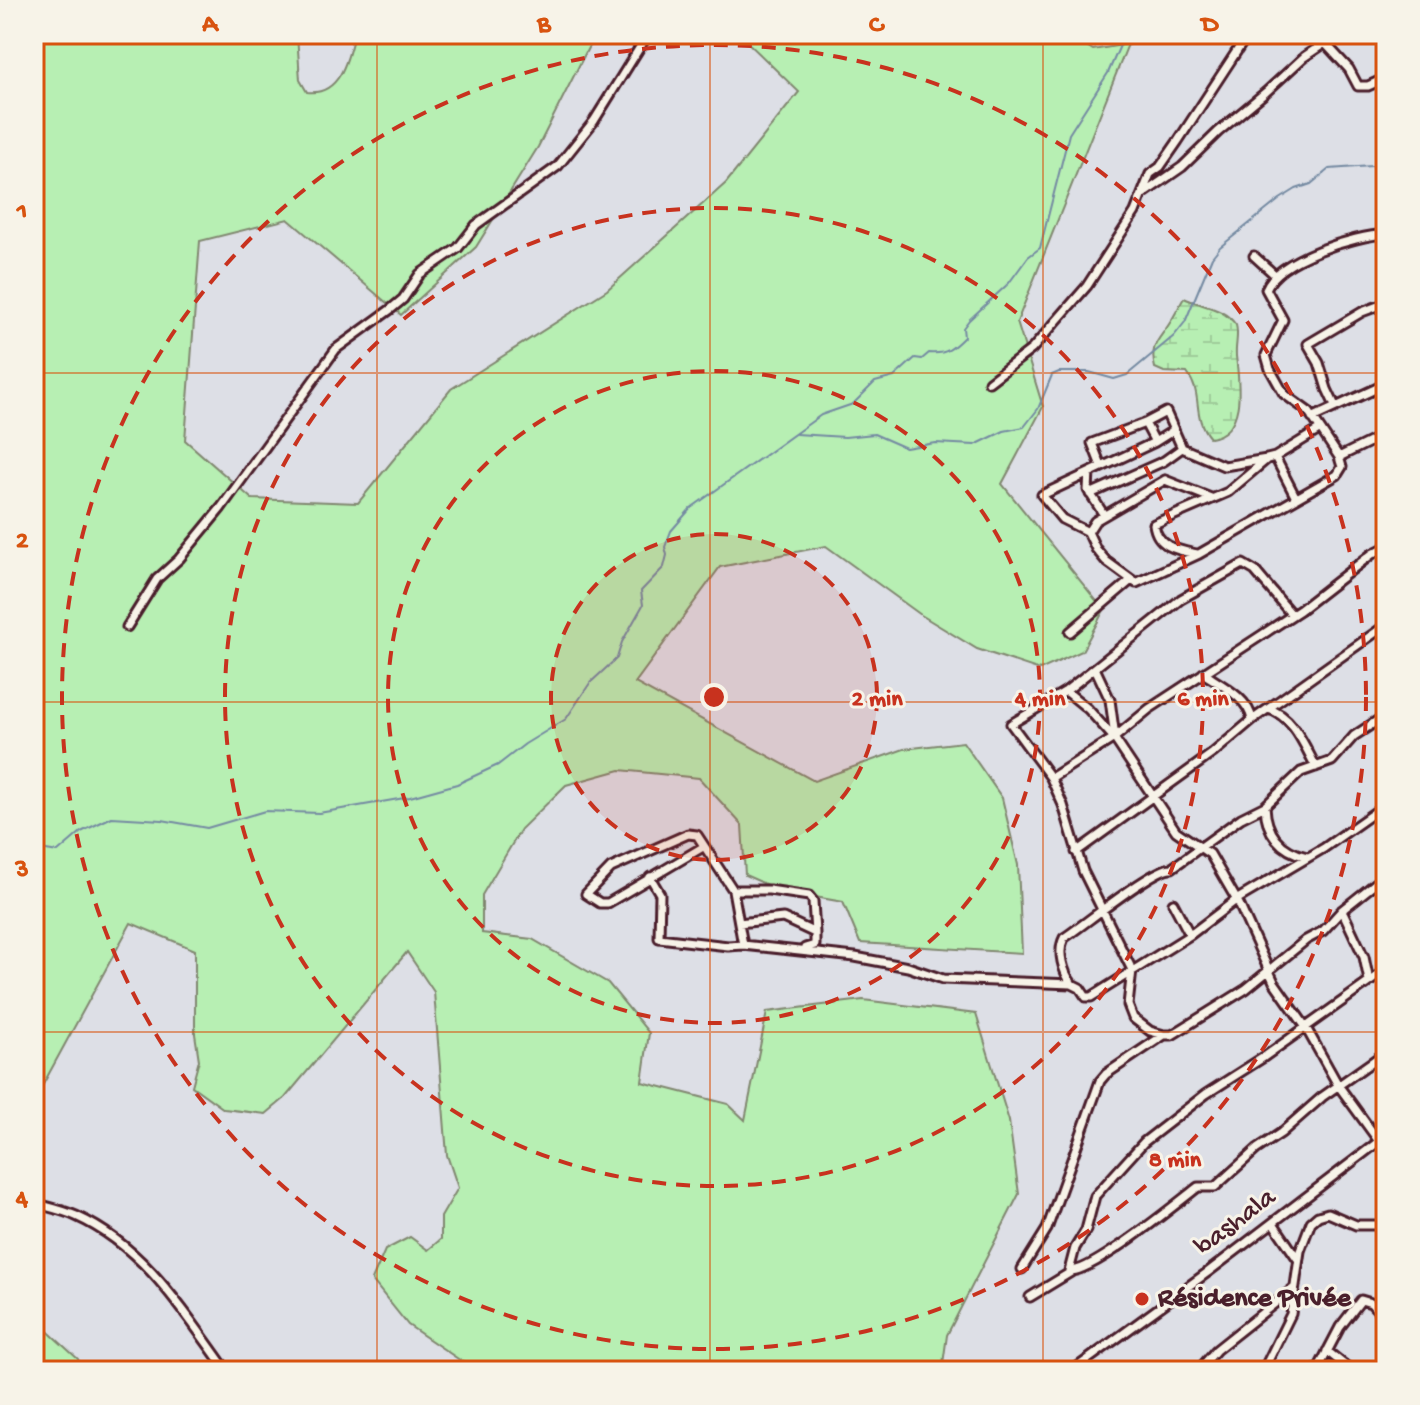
<svg xmlns="http://www.w3.org/2000/svg" width="1420" height="1405" font-family="'Gochi Hand',sans-serif">
<style>
.green{fill:#b7efb3;stroke:#80876f;stroke-width:2}
.wetland{fill:url(#wetland-marsh);stroke:#80876f;stroke-width:2}
.lines{fill:none;stroke-linecap:round;stroke-linejoin:round}
.stream{stroke:#748aa2;stroke-width:2}
.minor-casing{stroke:#4a1f2b;stroke-width:13}
.minor{stroke:#f7f3e8;stroke-width:7}
.grid{fill:none;stroke:#d8530f;stroke-width:2;stroke-opacity:0.55}
.ring{fill:none;stroke:#c8321e;stroke-width:4;stroke-dasharray:14 10}
.poi-dot{fill:#c8321e;stroke:#f7f3e8;stroke-width:3}
.labels{text-anchor:middle;dominant-baseline:central;stroke-width:6;stroke-linejoin:round;paint-order:stroke}
.street-label{font-size:28px;fill:#4a1f2b;stroke:#f7f3e8}
.poi-label{font-size:28px;font-weight:bold;fill:#4a1f2b;stroke:#f7f3e8;text-anchor:start}
.centre{fill:#c8321e;stroke:#f7f3e8;stroke-width:4}
.ring-label{font-size:24px;text-anchor:middle;font-weight:bold;fill:#c8321e;stroke:#f7f3e8;stroke-width:6;stroke-linejoin:round;paint-order:stroke}
.neatline{fill:none;stroke:#d8530f;stroke-width:3}
.grid-label{font-size:26px;text-anchor:middle;font-weight:bold;fill:#d8530f}
</style>
<defs>
<pattern id="wetland-marsh" width="20" height="14" patternUnits="userSpaceOnUse" patternTransform="scale(2)"><rect width="20" height="14" fill="#b7efb3"/><path d="M1 5h8M5 5V1M11 12h8M15 12V8" fill="none" stroke="#9fcc9a"/></pattern>
</defs>
<rect width="100%" height="100%" fill="#dddfe6"/>
<filter id="ink" filterUnits="userSpaceOnUse"><feTurbulence type="fractalNoise" baseFrequency=".0125" numOctaves="2"/><feDisplacementMap in="SourceGraphic" scale="16" xChannelSelector="R" yChannelSelector="G"/><feConvolveMatrix kernelMatrix="1 2 1 2 8 2 1 2 1" color-interpolation-filters="sRGB"/></filter>
<g filter="url(#ink)">
<path class="green" d="M 34,34 L 297,34 L 300,80 L 307,92 C 340,96 348,59 354,34 L 595,34 L 538,147 L 476,247 L 401,315 L 288,219 L 200,241 L 185,440 L 252,499 L 358,503 L 451,389 L 607,290 L 726,183 L 799,92 L 742,37 L 743,34 L 1068,34 L 1093,50 L 1128,44 L 1017,322 L 1043,407 L 1002,484 L 1104,610 L 1082,651 L 1040,670 L 977,649 L 921,615 L 826,546 L 720,567 L 635,683 L 814,781 L 904,749 L 963,742 L 1002,798 L 1018,865 L 1022,953 L 860,943 L 843,902 L 781,891 L 745,875 L 742,825 L 699,778 L 620,770 L 566,785 L 521,829 L 482,895 L 482,933 L 532,939 L 608,983 L 649,1033 L 642,1082 L 728,1104 L 745,1120 L 767,1012 L 863,1000 L 976,1014 L 1009,1121 L 1019,1194 L 947,1335 L 942,1371 L 476,1371 L 408,1325 L 372,1280 L 385,1250 L 410,1237 L 428,1250 L 441,1239 L 441,1217 L 458,1188 L 447,1155 L 434,992 L 407,952 L 285,1098 L 266,1114 L 224,1109 L 192,1086 L 199,1060 L 195,1034 L 195,950 L 131,923 L 34,1101 Z
M 34,1324 L 42,1326 L 78,1359 L 82,1371 L 34,1371 Z"/>
<path class="wetland" d="M 1184,298 C 1203,307 1223,307 1236,325 C 1239,336 1235,345 1236,356 C 1239,383 1247,432 1210,438 C 1191,416 1204,395 1187,373 L 1164,372 L 1155,368 C 1149,343 1160,340 1171,321 C 1176,313 1179,306 1184,298 Z"/>
<g class="lines">
<path class="stream" d="M 796,434 L 845,437 L 874,434 L 906,448 L 935,443 L 975,445 L 1004,431 L 1024,427 L 1038,409 L 1052,375 L 1059,372 L 1089,372 L 1114,379 L 1127,375 L 1174,336 L 1185,322 L 1212,257 L 1220,247 L 1280,199 L 1296,189 L 1311,184 L 1329,169 L 1386,165
M 34,848 L 58,852 L 81,832 L 112,817 L 162,820 L 207,828 L 265,811 L 319,813 L 410,797 L 457,784 L 498,765 L 525,744 L 566,719 L 590,683 L 617,658 L 622,642 L 643,605 L 641,591 L 664,567 L 667,555 L 665,547 L 671,531 L 691,508 L 821,415 L 853,404 L 875,382 L 894,377 L 915,358 L 922,359 L 929,353 C 946,355 953,348 964,337 L 963,328 L 969,320 L 1009,283 L 1028,257 L 1040,248 L 1069,134 L 1108,73 L 1125,34"/>
<defs>
<path id="minor" d="M 1308,34 L 1318,46
M 1324,42 L 1349,69 L 1358,86 L 1368,86 L 1386,78
M 1143,194 L 1182,167 L 1218,132 L 1266,92 L 1304,57 L 1338,34
M 1254,256 L 1275,275
M 989,382 L 1032,349 L 1087,286 L 1135,212 L 1150,174 L 1160,167 L 1178,141 L 1248,34
M 1335,406 L 1327,389 L 1319,363 L 1308,344 L 1362,312 L 1386,303
M 1312,418 L 1386,384
M 1145,423 L 1155,442
M 1174,430 L 1155,442 L 1042,495 L 1062,519 L 1088,532 L 1096,549 L 1106,561 L 1136,583 L 1199,554 L 1337,475 L 1342,467 L 1339,457 L 1386,434
M 1339,457 L 1309,412 L 1284,394 L 1270,369 L 1266,355 L 1283,320 L 1266,289 C 1279,258 1354,236 1386,234
M 1101,466 L 1092,443 L 1145,423 L 1166,412 L 1182,448 L 1224,466 L 1267,459
M 1089,473 L 1088,490 L 1104,515
M 1165,480 L 1211,498
M 1090,494 L 1164,461 L 1182,448
M 1296,498 L 1275,457 L 1319,430
M 1088,532 L 1095,521 L 1165,480
M 1197,554 C 1177,550 1157,547 1154,524 L 1228,492 L 1267,459 L 1275,457
M 127,627 L 157,579 L 179,559 L 221,508 L 336,349 L 391,309 L 403,299 L 420,274 L 458,248 L 476,225 L 558,166 L 594,121 L 648,34
M 1070,632 L 1130,581
M 1095,668 L 1110,700 L 1115,737
M 1203,673 C 1221,685 1249,698 1252,720
M 1066,691 L 1088,709 L 1114,738 L 1176,831 L 1210,854 L 1239,904 L 1274,982 L 1305,1026 L 1338,1085 L 1386,1151
M 1268,709 C 1293,715 1305,747 1316,767
M 1051,778 L 1114,738 L 1149,709 L 1300,610 L 1372,554 L 1386,547
M 1265,806 C 1266,833 1280,851 1307,857
M 703,847 L 608,903 L 600,903 L 586,894 L 611,868 L 688,834 L 697,835 L 733,890 L 743,945
M 1076,852 L 1213,753 L 1252,720 L 1386,625
M 650,877 L 660,894 L 659,938 L 728,946 L 743,945 L 855,957 L 908,967 L 943,979 L 1072,984 C 1063,972 1057,952 1064,938 C 1084,925 1156,866 1172,868 L 1241,818 L 1265,806 L 1301,772 L 1332,761 L 1354,736 L 1386,715
M 733,890 L 769,890 L 809,896 L 813,901 L 815,933
M 1173,903 L 1190,935
M 1342,910 L 1364,957 L 1369,981
M 739,923 L 783,918 L 815,933 L 815,945 L 805,948
M 1386,970 L 1264,1057 L 1206,1094 L 1144,1142 L 1095,1196 L 1086,1230 L 1075,1248 L 1069,1271 C 1091,1274 1176,1204 1198,1187 L 1215,1187 L 1257,1149 L 1281,1133 L 1322,1097 L 1386,1052
M 1072,984 L 1080,988 L 1086,997 L 1091,997 L 1190,935 L 1236,900 L 1324,848 L 1375,812 L 1386,809
M 1164,1035 L 1150,1031 L 1133,1018 L 1128,1005 L 1132,970 L 1083,871 L 1063,805 L 1051,778 L 1011,724 L 1066,691 L 1181,599 L 1243,564 L 1255,571 L 1292,615
M 34,1203 C 48,1207 63,1210 76,1216 C 145,1247 184,1312 227,1371
M 1273,1223 L 1297,1258
M 1022,1269 L 1047,1229 L 1100,1081 L 1106,1074 L 1164,1035 L 1172,1035 L 1246,989 L 1306,940 L 1323,931 L 1342,910 L 1386,875
M 1030,1297 L 1071,1272
M 1327,1351 L 1352,1371
M 1072,1371 L 1208,1272 L 1386,1136
M 1198,1371 L 1216,1350 L 1294,1288
M 1263,1371 L 1291,1314 L 1300,1251 L 1311,1222 L 1318,1216 L 1328,1213 L 1356,1225 L 1386,1225
M 1317,1371 L 1340,1327 L 1361,1300 L 1371,1303 L 1386,1319"/>
</defs>
<use href="#minor" class="minor-casing"/>
<use href="#minor" class="minor"/>
</g>
</g>
<path class="grid" d="M 377,34 L 377,1371M 710,34 L 710,1371M 1043,34 L 1043,1371M 34,373 L 1386,373M 34,702 L 1386,702M 34,1032 L 1386,1032"/>
<circle cx="714" cy="697" r="163" fill="#c8321e" fill-opacity=".12"/>
<g class="ring">
<circle cx="714" cy="697" r="163"/>
<circle cx="714" cy="697" r="326"/>
<circle cx="714" cy="697" r="489"/>
<circle cx="714" cy="697" r="652"/>
</g>
<circle class="poi-dot" cx="1142" cy="1299" r="8"/>
<g class="labels">
<g class="street-label">
<text transform="translate(1236 1223) rotate(-37)">bashala</text>
</g>
<g class="poi-label">
<text x="1158" y="1299">Résidence Privée</text>
</g>
</g>
<circle cx="714" cy="697" r="12" class="centre"/>
<g class="ring-label">
<text x="877" y="705">2 min</text>
<text x="1040" y="705">4 min</text>
<text x="1203" y="705">6 min</text>
<text x="1175" y="1166">8 min</text>
</g>
<rect width="1420" height="1405" fill="none" stroke="#f7f3e8" stroke-width="88"/>
<rect x="44" y="44" width="1332" height="1317" class="neatline"/>
<g class="grid-label">
<text x="210" y="31">A</text>
<text x="544" y="31">B</text>
<text x="876" y="31">C</text>
<text x="1210" y="31">D</text>
<text x="22" y="218">1</text>
<text x="22" y="547">2</text>
<text x="22" y="876">3</text>
<text x="22" y="1205">4</text>
</g>
</svg>
